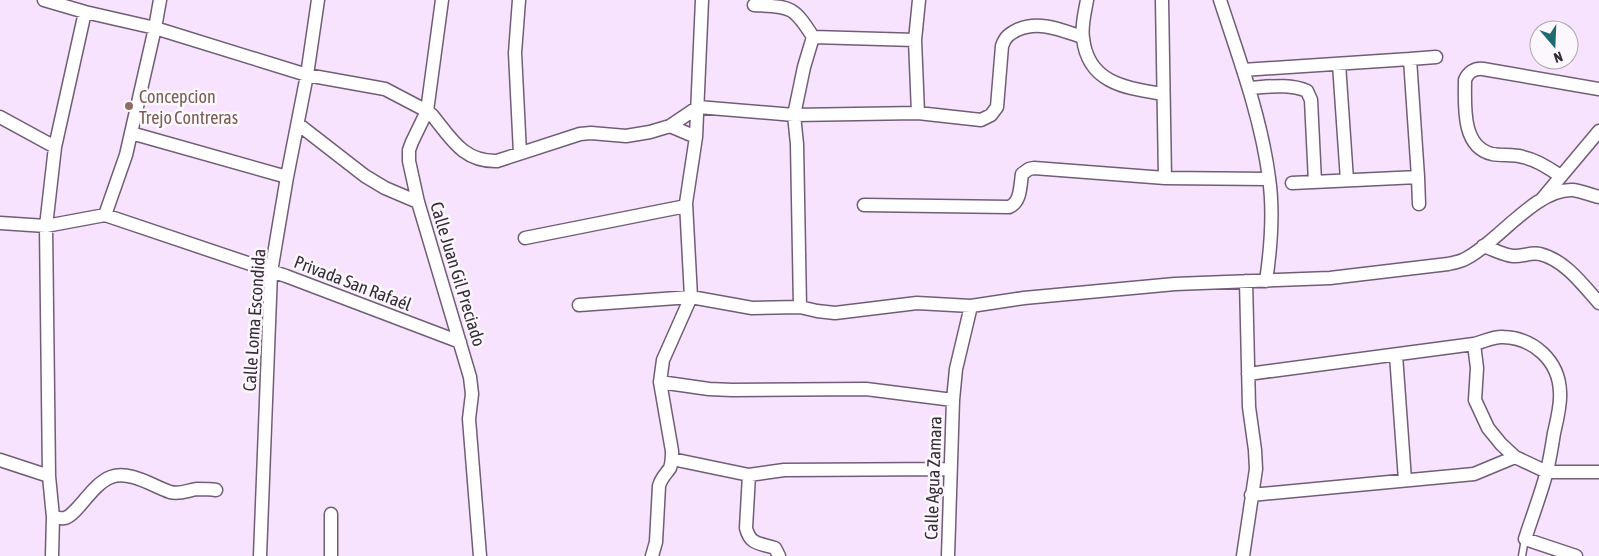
<svg xmlns="http://www.w3.org/2000/svg" width="1599" height="556" font-family="'Asap Condensed',sans-serif">
<style>
.lines{fill:none;stroke-linecap:round;stroke-linejoin:round}
.service-casing{stroke:#705e75;stroke-width:9}
.minor-casing{stroke:#705e75;stroke-width:15}
.service{stroke:#fff;stroke-width:6}
.minor{stroke:#fff;stroke-width:12}
.education-dot{fill:#8d6e63;stroke:#fbf7fc;stroke-width:2}
.labels{text-anchor:middle;dominant-baseline:central;stroke-width:5;stroke-linejoin:round;paint-order:stroke}
.education-label{font-size:18px;fill:#785e54;stroke:#fbf7fc;text-anchor:start}
.street-label{font-size:18px;fill:#342c36;stroke:#fbf7fc}
</style>
<rect width="100%" height="100%" fill="#f8e3fe"/>
<g class="lines">
<defs>
<path id="service" d="M 1522,556 L 1525,539"/>
<path id="minor" d="M 44,0 L 85,12 L 155,28 L 307,75 L 385,89 L 427,111 L 432,115 C 451,138 463,162 497,161 L 580,134 L 591,133 L 626,136 L 650,132 L 670,126 L 698,107 L 794,115 L 918,113 L 981,120 L 991,115 L 997,107 L 1002,46 C 1005,37 1009,34 1017,30 C 1039,20 1061,30 1082,37
M 442,0 L 427,111 L 412,142 L 409,150 L 409,161 L 418,202 L 470,377 L 472,394 L 469,419 L 480,556
M 519,0 L 515,53 L 520,153
M 1087,0 C 1085,12 1081,26 1083,38 C 1088,84 1127,88 1163,94
M 1162,0 L 1165,178
M 1220,0 C 1239,58 1261,117 1269,178 C 1274,212 1271,247 1266,281
M 754,5 C 790,7 793,5 813,37 L 804,67 L 794,115 L 797,144 L 800,307
M 813,37 L 915,40
M 1339,64 L 1347,180
M 1243,70 L 1410,59
M 1249,88 C 1267,87 1290,83 1307,91 L 1311,100 L 1315,182
M 918,113 L 915,40 L 919,0
M 0,117 L 55,147
M 298,124 L 365,176 L 385,188 L 418,202
M 670,126 L 696,137
M 131,133 L 287,177
M 1561,176 C 1548,168 1537,160 1523,157 C 1513,154 1502,156 1492,154 C 1461,147 1465,104 1465,80 C 1468,72 1475,68 1483,69 L 1599,89
M 1418,177 L 1410,59 L 1436,57
M 1292,183 L 1418,177 L 1419,204
M 1542,199 L 1599,131
M 864,205 L 1009,207 C 1021,202 1020,187 1022,174 L 1029,169 L 1034,168 L 1165,178 L 1269,179
M 105,215 L 126,155 L 155,28 L 160,0
M 0,223 L 46,226 L 105,215 L 286,276 L 460,342
M 525,238 L 686,206
M 1483,246 C 1493,249 1503,255 1513,256 C 1522,257 1530,252 1540,254 C 1565,260 1583,285 1599,303
M 579,305 L 691,297 L 752,308 L 800,307 L 817,311 L 835,313 L 917,303 L 971,306 L 1024,298 L 1175,284 L 1330,278 L 1448,264 C 1453,263 1458,262 1463,260 C 1496,245 1535,188 1573,190 C 1581,191 1591,195 1599,197
M 1474,344 L 1477,368 L 1475,400 L 1488,428 L 1501,444 L 1515,457 L 1547,472 L 1599,472
M 1396,355 L 1405,480
M 1248,374 L 1474,344 C 1483,342 1494,336 1503,337 C 1534,338 1559,361 1560,392 C 1561,405 1557,420 1554,433 C 1552,446 1550,458 1547,471 C 1541,494 1532,517 1525,539 L 1576,556
M 660,382 L 709,389 L 732,390 L 866,389 L 953,400
M 672,459 L 749,475 L 784,470 L 950,469
M 0,460 L 49,476
M 749,475 L 746,528 C 750,545 760,543 775,548 L 779,556
M 1251,495 L 1474,474 L 1515,457
M 331,514 L 331,556
M 53,517 C 56,517 61,519 65,518 C 78,514 92,484 111,477 C 129,470 153,486 170,492 C 180,495 188,490 197,489 C 204,489 210,489 216,490
M 52,556 L 53,517 L 49,476 L 46,226 L 55,147 L 85,12
M 260,556 L 271,272 L 287,177 L 307,75 L 318,0
M 652,556 L 656,542 L 659,486 C 661,478 666,474 670,468 C 672,463 672,456 672,451 L 660,382 L 663,360 L 691,297 L 686,203 L 696,137 L 702,0
M 948,556 L 953,400 L 956,369 L 971,306
M 1243,556 L 1256,469 L 1255,450 L 1249,407 L 1246,281"/>
</defs>
<use href="#service" class="service-casing"/>
<use href="#minor" class="minor-casing"/>
<use href="#service" class="service"/>
<use href="#minor" class="minor"/>
</g>
<circle class="education-dot" cx="129" cy="106" r="5"/>
<g class="labels">
<g class="education-label">
<text x="139" y="96">Concepcion<tspan x="139" dy="21">Trejo Contreras</tspan></text>
</g>
<g class="street-label">
<text transform="translate(458 274) rotate(73)">Calle Juan Gil Preciado</text>
<text transform="translate(353 283) rotate(21)">Privada San Rafaél</text>
<text transform="translate(254 320) rotate(-86)">Calle Loma Escondida</text>
<text transform="translate(933 478) rotate(-88)">Calle Agua Zamara</text>
</g>
</g>
<g transform="translate(1554 45) rotate(161)"><circle r="24" fill="#fbf7fc" stroke="#aba6ad"/>
<path d="M0-4L9 19L0 12L-9 19Z" fill="#1d6a70"/>
<text y="-8" font-size="14" font-weight="bold" text-anchor="middle" fill="#342c36">N</text>
</g>
</svg>
